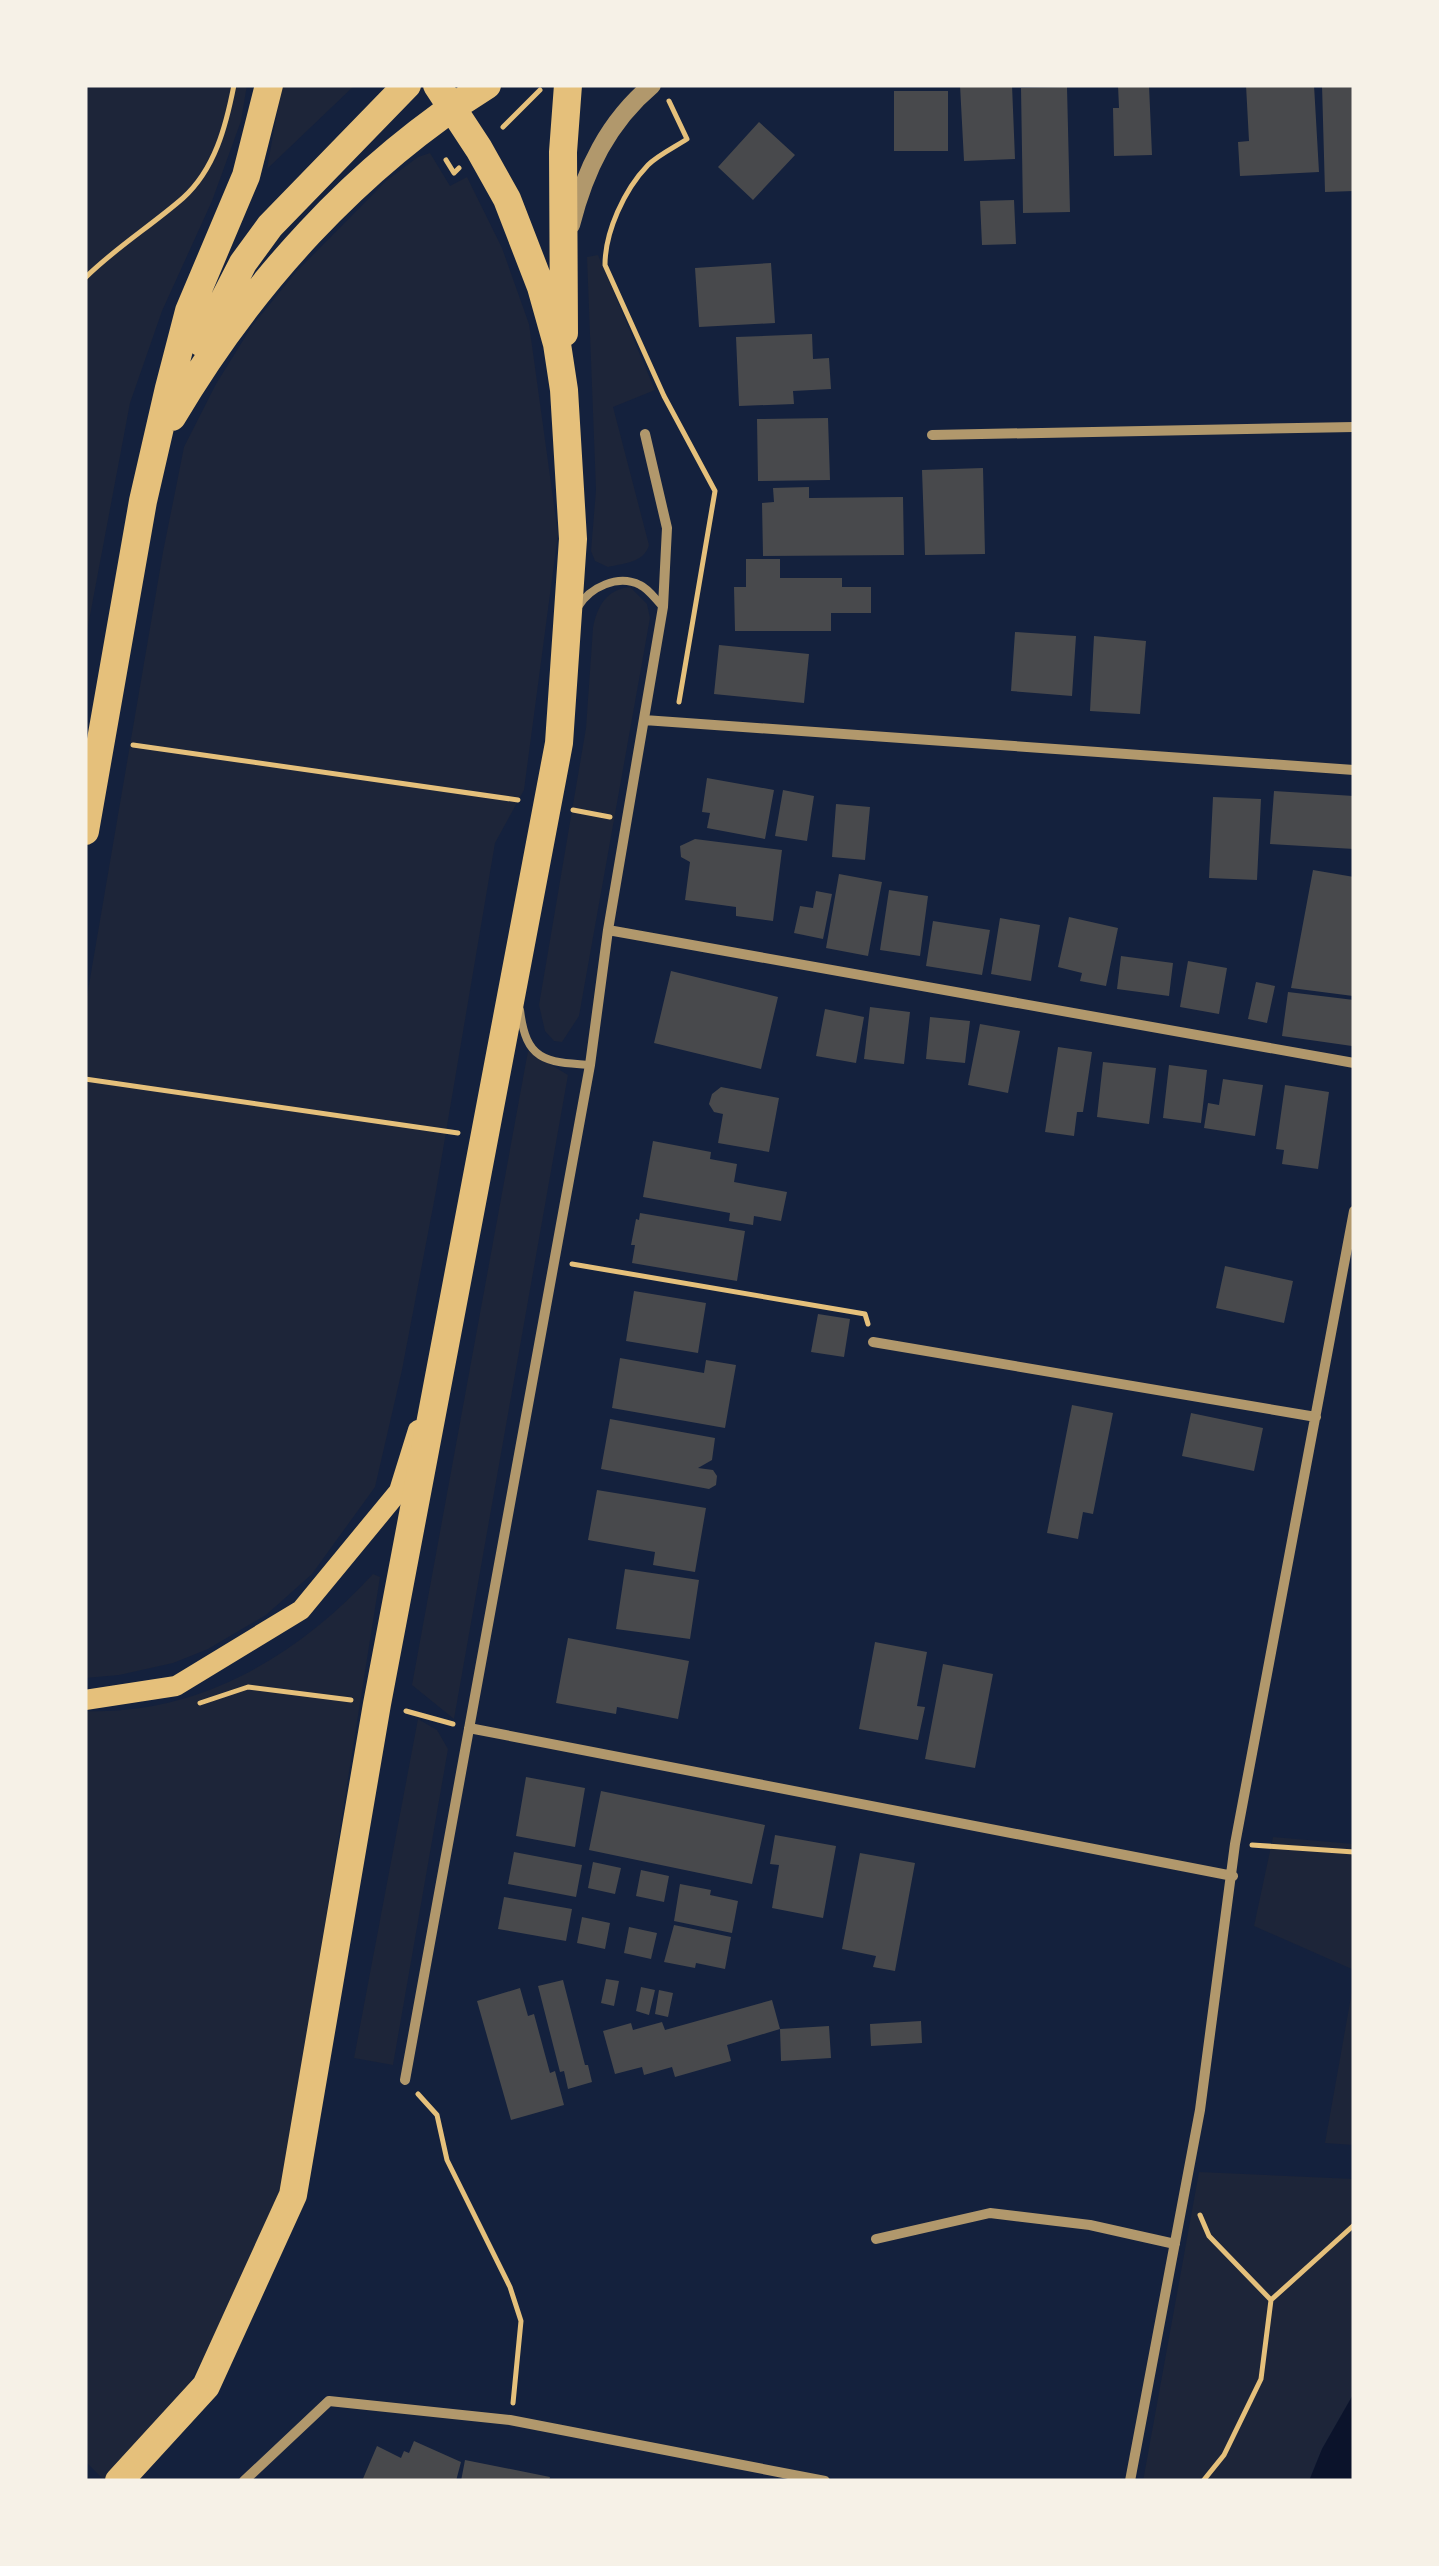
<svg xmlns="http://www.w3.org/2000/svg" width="1439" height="2566" font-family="Lato,sans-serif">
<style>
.green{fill:#1d2539}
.water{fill:#0b132b}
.building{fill:#48494c}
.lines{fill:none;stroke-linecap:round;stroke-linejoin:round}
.path{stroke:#e5c07b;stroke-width:5}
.service{stroke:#b1986c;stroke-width:8}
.minor{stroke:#b1986c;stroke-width:10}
.tertiary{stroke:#b1986c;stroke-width:18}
.secondary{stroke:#e5c07b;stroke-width:20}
.trunk{stroke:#e5c07b;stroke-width:28}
</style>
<rect width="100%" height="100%" fill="#14213d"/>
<path class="green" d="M 85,85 L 247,85 L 241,121 L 212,201 L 162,311 L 130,403 L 85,642 Z
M 282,85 L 355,85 L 267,169 Z
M 430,153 L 450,186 L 467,177 L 502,248 L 529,324 L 558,534 L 524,790 L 495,843 L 436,1191 L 402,1370 L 375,1487 L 312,1574 L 266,1615 L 208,1649 L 173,1663 L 119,1675 L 85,1678 L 85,1008 L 163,552 L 184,447 L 216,384 L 252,326 L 296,272 L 386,181 L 418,157 Z
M 598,255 L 655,390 L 613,407 L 649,545 C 644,563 624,563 608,567 L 595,561 L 591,551 L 596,490 L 587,257 Z
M 630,587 L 647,604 L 650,618 L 579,1016 L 562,1042 L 554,1041 L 545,1031 L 539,1005 L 586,728 L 593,628 C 597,606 607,589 630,587 Z
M 528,1051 L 568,1075 L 454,1719 L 412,1685 Z
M 373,1574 L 380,1577 L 282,2195 L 251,2274 L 185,2391 L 109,2481 L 105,2481 L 85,2461 L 85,1711 C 199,1715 298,1656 373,1574 Z
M 418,1719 L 437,1730 L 448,1749 L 393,2065 L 354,2058 Z
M 1273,1837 L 1354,1844 L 1354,1970 L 1254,1926 Z
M 1354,1980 L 1354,2145 L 1325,2143 Z
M 1199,2172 L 1354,2179 L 1354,2393 L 1322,2449 L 1309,2481 L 1143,2481 Z"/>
<path class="water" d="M 1354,2393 L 1354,2481 L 1309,2481 L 1322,2449 Z"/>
<path class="building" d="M 960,85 L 1012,85 L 1015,159 L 964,161 Z
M 1118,85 L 1149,85 L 1152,155 L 1114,156 L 1113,108 L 1119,108 Z
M 1246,85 L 1314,85 L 1319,172 L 1240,176 L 1238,142 L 1249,141 Z
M 1322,85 L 1354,85 L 1354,191 L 1325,192 Z
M 1067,87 L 1070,212 L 1023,213 L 1021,88 Z
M 894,91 L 948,91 L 948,151 L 894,151 Z
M 759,122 L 795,155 L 753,200 L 718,167 Z
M 1014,200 L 1016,244 L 982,245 L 980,201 Z
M 771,263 L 775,323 L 699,327 L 695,268 Z
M 812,334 L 813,359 L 829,358 L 831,389 L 793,391 L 794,404 L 739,406 L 736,337 Z
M 828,418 L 830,480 L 758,481 L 757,419 Z
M 983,468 L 985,554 L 925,555 L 922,470 Z
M 809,487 L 809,498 L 903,497 L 904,555 L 763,556 L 762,503 L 774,502 L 773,488 Z
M 746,559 L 780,559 L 780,578 L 842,578 L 842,587 L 871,587 L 871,613 L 831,613 L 831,631 L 735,631 L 734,587 L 746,587 Z
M 1015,632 L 1076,636 L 1072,696 L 1011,691 Z
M 1094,636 L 1146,641 L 1140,714 L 1090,711 Z
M 719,645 L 809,654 L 804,703 L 714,694 Z
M 707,778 L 774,790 L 765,839 L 707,828 L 710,813 L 702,812 Z
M 783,790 L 814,796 L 807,841 L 775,836 Z
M 1274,791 L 1354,796 L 1354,849 L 1270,844 Z
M 1213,797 L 1261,799 L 1257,880 L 1209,878 Z
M 836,804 L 870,807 L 865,860 L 832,857 Z
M 695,839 L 782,850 L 773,921 L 736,916 L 736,907 L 685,900 L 690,862 L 681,857 L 680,846 Z
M 1313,870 L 1354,877 L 1353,996 L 1291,988 Z
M 839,874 L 882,882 L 868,956 L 826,948 Z
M 889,890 L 928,896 L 920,956 L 880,950 Z
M 816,891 L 832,894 L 823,939 L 794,933 L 800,906 L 813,908 Z
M 1069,917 L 1118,928 L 1106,986 L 1080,981 L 1082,973 L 1058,967 Z
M 1000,918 L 1040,925 L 1031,981 L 991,974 Z
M 933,921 L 990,930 L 982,975 L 926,966 Z
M 1121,956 L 1173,963 L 1169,996 L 1117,989 Z
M 1188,961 L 1227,968 L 1219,1014 L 1180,1007 Z
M 671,971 L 778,997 L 761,1069 L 654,1043 Z
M 1256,982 L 1275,986 L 1267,1023 L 1248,1019 Z
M 1288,992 L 1354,1000 L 1352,1046 L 1282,1036 Z
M 870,1007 L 910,1012 L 904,1064 L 864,1059 Z
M 825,1009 L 864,1017 L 856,1063 L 816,1056 Z
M 930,1017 L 970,1021 L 965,1063 L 926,1059 Z
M 980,1024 L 1020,1031 L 1008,1093 L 968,1085 Z
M 1058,1047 L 1092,1052 L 1083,1112 L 1077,1112 L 1074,1136 L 1045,1132 Z
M 1103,1062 L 1156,1068 L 1149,1124 L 1097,1117 Z
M 1169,1065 L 1207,1070 L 1201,1123 L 1163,1118 Z
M 1223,1079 L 1263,1085 L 1255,1136 L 1204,1128 L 1208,1103 L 1219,1105 Z
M 1285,1085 L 1329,1092 L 1318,1169 L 1282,1164 L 1284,1150 L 1276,1149 Z
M 721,1087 L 779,1098 L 769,1152 L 718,1143 L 723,1114 L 714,1112 L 709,1104 L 712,1094 Z
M 653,1141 L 711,1152 L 710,1159 L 737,1164 L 734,1182 L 787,1192 L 781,1221 L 754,1216 L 753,1225 L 729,1221 L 730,1213 L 643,1197 Z
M 640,1213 L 745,1231 L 737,1281 L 632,1263 L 635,1245 L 631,1245 L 636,1219 L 639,1220 Z
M 1225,1266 L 1293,1281 L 1284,1323 L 1216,1308 Z
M 634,1291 L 706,1303 L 698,1353 L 626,1341 Z
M 818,1314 L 850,1319 L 844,1357 L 811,1352 Z
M 620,1358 L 704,1373 L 706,1360 L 736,1365 L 725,1428 L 612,1408 Z
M 1072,1405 L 1113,1413 L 1093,1514 L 1083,1512 L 1078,1539 L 1047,1533 Z
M 1191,1413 L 1263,1428 L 1254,1471 L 1182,1456 Z
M 610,1419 L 715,1438 L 712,1460 L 698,1468 L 713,1470 L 717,1476 L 716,1485 L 709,1489 L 601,1469 Z
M 597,1490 L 706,1508 L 695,1572 L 653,1565 L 655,1552 L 588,1540 Z
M 625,1569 L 699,1580 L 690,1639 L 616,1629 Z
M 568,1638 L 689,1661 L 678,1719 L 617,1707 L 616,1714 L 556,1703 Z
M 875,1642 L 927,1652 L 917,1706 L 925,1707 L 918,1740 L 859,1729 Z
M 943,1664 L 993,1674 L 975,1768 L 925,1759 Z
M 526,1777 L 585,1788 L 575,1847 L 516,1836 Z
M 601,1791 L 765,1825 L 752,1884 L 589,1850 Z
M 775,1835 L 836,1846 L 823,1918 L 772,1908 L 779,1865 L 770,1864 Z
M 514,1852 L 582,1865 L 576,1897 L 508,1884 Z
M 860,1853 L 915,1863 L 895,1971 L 873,1967 L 876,1956 L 842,1949 Z
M 593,1862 L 621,1868 L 615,1894 L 588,1888 Z
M 641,1870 L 669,1876 L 664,1902 L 636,1896 Z
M 680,1884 L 711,1890 L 710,1895 L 738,1901 L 732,1933 L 674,1921 Z
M 504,1897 L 572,1909 L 566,1941 L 498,1929 Z
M 582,1917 L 610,1923 L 605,1949 L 577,1943 Z
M 674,1925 L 731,1937 L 725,1969 L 696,1963 L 695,1968 L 664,1962 Z
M 629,1927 L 657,1933 L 651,1959 L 624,1953 Z
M 606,1979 L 619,1981 L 614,2006 L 601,2003 Z
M 563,1980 L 585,2065 L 588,2065 L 592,2082 L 568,2089 L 564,2071 L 560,2072 L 538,1986 Z
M 641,1987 L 655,1990 L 649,2015 L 636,2011 Z
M 520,1988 L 528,2016 L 534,2014 L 550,2073 L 555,2071 L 564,2105 L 511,2120 L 477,2001 Z
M 659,1990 L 673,1993 L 668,2017 L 655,2014 Z
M 772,2000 L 780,2029 L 727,2045 L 731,2061 L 675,2077 L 672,2067 L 644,2075 L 642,2067 L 615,2074 L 603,2031 L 631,2023 L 633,2030 L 662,2022 L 665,2030 Z
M 921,2021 L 922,2043 L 871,2046 L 870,2024 Z
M 829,2026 L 831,2058 L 781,2061 L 780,2029 Z
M 414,2441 L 461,2462 L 456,2481 L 362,2481 L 377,2446 L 401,2458 L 404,2451 L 409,2453 Z
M 465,2460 L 550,2477 L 549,2481 L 461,2481 Z"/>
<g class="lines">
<path class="path" d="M 669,101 L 687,139 C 675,147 658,155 648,165 C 624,190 605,232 605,265 L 664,396 L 715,491 L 679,702
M 503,127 L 540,90
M 446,160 L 454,173 L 459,168
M 85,278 C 115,248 151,226 183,198 C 215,169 226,126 234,85
M 133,745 L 518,800
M 573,810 L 610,817
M 85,1079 L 458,1133
M 572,1264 L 865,1314 L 868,1324
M 200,1703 L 248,1687 L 351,1700
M 406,1711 L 453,1724
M 1252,1845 L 1354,1852
M 418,2094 L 437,2115 L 447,2160 L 510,2287 L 521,2321 L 513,2403
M 1200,2215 L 1209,2236 L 1271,2300
M 1203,2481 L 1224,2455 L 1261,2379 L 1271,2300 L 1354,2225"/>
<path class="service" d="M 578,607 C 590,587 618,574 640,585 C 649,589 656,600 663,607
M 520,1010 C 526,1061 545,1062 590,1065"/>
<path class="minor" d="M 932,435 L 1354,427
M 644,720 L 1354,770
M 608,930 L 1354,1063
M 873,1342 L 1316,1417
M 469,1728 L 1233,1876
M 405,2080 L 590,1065 L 608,930 L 663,607 L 667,528 L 645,434
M 876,2239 L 990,2213 L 1090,2225 L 1175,2244
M 244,2481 L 329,2401 L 510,2420 L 825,2481
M 1130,2481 L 1200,2110 L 1235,1844 L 1354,1211"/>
<path class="tertiary" d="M 571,225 C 585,170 608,122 652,85"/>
<path class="secondary" d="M 85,1700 L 176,1686 L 301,1610 L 399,1491 L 418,1430"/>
<path class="trunk" d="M 564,333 L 563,152 L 568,85
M 202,343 L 243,263 L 270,226 L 407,85
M 172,417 C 249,286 357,166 487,85
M 85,831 L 143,501 L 169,388 L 189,311 L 246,176 L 269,85
M 119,2481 L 206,2386 L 293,2195 L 377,1704 L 559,743 L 573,539 L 564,390 L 557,344 L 541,287 L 507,199 L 479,149 L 437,85"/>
</g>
<rect width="1439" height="2566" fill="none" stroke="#f6f1e7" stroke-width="175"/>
</svg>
